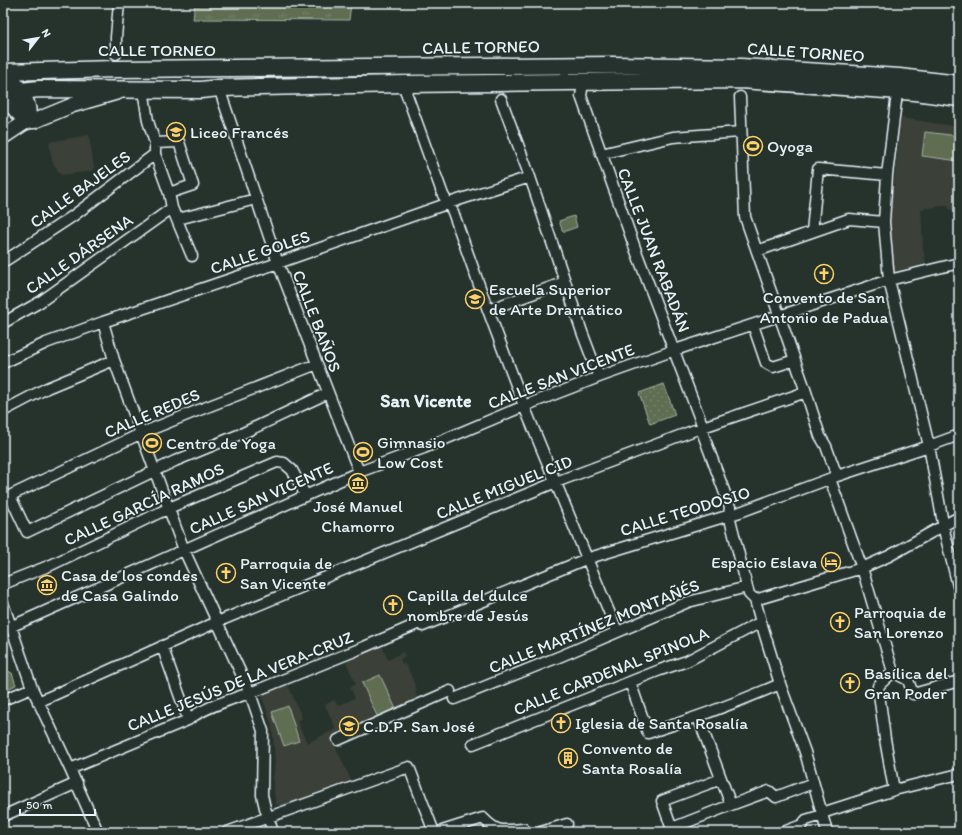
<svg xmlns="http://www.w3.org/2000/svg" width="962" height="835" font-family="Itim,sans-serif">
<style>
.built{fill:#3b4139}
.grass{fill:url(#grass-tufts);stroke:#a3b0a4}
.park{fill:#5e6e51;stroke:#a3b0a4}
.garden{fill:url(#garden-dots);stroke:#a3b0a4}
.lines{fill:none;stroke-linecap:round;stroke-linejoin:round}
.street-casing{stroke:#e8f1f8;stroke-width:13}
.secondary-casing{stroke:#e8f1f8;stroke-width:17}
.primary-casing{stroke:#e8f1f8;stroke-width:19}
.street{stroke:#26332d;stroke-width:10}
.secondary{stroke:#26332d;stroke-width:14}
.primary{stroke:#26332d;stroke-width:16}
.labels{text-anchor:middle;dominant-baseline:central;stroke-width:3.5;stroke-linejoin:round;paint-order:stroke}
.street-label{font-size:17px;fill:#e8f1f8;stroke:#26332d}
.poi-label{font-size:17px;fill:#e8f1f8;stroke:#26332d;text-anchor:start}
.neighbourhood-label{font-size:18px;font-weight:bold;fill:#e8f1f8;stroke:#26332d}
</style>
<defs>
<pattern id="grass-tufts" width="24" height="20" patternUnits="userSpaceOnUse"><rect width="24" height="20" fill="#5e6e51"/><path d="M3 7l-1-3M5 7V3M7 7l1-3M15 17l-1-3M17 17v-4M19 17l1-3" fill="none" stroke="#75836b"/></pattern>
<pattern id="garden-dots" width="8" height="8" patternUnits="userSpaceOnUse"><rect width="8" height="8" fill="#5e6e51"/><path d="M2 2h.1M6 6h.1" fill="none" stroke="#75836b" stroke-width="1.8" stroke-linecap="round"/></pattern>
</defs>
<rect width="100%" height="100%" fill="#26332d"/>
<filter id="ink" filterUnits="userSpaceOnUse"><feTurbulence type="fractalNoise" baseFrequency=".025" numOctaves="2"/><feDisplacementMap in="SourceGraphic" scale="8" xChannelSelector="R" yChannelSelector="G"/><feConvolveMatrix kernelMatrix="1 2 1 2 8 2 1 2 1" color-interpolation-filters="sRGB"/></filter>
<g filter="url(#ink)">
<path class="built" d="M 901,118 L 959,127 L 959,217 L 956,218 L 953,209 L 949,210 L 948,205 L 921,209 L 923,249 L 926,264 L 894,271 L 890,221 Z
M 89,135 L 94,167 L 92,171 L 61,175 L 52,161 L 49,142 Z
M 382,646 L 388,660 L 403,652 L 405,656 L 400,659 L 402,664 L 404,663 L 406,667 L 407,666 L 417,690 L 415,691 L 419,701 L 332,740 L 351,780 L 282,806 L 276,804 L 274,792 L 273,781 L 275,762 L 273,734 L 271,723 L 261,694 L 288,685 L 302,718 L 297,721 L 307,743 L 336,729 L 325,705 L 334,700 L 338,706 L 355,698 L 350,687 L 356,684 L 346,662 Z"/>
<path class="grass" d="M 195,3 L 351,3 L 349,20 L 193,19 Z
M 6,670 L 12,673 L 16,685 L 3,691 L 3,672 Z"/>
<path class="park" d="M 517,3 L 666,3 L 666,6 L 517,5 Z
M 925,132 L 959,136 L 959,161 L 922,156 Z
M 574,216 L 577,227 L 563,232 L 559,221 Z
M 380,675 L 396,709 L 378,718 L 362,683 Z
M 288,706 L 299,741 L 284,746 L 272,712 Z"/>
<path class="garden" d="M 664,384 L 675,415 L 650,424 L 639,393 Z"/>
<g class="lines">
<defs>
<path id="street" d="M 116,54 L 116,37 L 119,3
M 583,83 L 581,96 L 636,251 L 703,427 L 703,434 L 730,507 L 729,515 L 747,587 L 749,594 L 755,600 L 761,622 L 780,684 L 805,752 L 827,832
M 403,84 L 443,195 L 453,212 L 488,310 L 524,406 L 617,631
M 898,85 L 887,175 L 884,222 L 889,280 L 929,446 L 945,534 L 959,590
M 219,88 L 278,263 L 359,472
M 143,89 L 148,121 L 155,143 L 155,154 L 169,193 L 172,208 L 192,256
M 740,97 L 745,217 L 806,392 L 820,436 L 826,446 L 837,476
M 501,99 L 530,177 L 582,332 L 599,377
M 155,143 L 179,142 L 193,185 L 169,193
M 601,154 L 673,137 L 740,132
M 178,219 L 256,199
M 812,232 L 818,169 L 887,175
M 757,251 L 849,219 L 884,222
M 3,262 L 73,216 L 155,154
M 488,310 L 565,282
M 103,322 L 114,360 L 184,550 L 250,693 L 263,731 L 262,795 L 265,808 L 273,832
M 3,323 L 40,302 L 172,208
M 753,325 L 766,363 L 773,367 L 795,360
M 3,363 L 46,343 L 103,322 L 278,263 L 449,203 L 530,177
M 3,411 L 47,388 L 114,360
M 830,479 L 862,568 L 893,672 L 908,680 L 913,694 L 959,681
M 10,496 L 27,532 L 175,461 L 243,433 L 328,393
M 3,499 L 142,433 L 194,412 L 317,364
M 3,584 L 51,565 L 169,508 L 277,462 L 284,463 L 292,470 L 306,496
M 755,600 L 862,568 L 889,556 L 959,517
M 3,603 L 32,688 L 70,769 L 98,832
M 423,626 L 586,559 L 740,512 L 837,476 L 929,446 L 959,435
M 10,627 L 359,472 L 424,448 L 524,406 L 599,377 L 675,350 L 889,280 L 959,263
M 162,646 L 188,719
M 893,672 L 878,686 L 885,739 L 894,790
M 630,682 L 648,733 C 693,719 736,703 780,684
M 454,699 L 561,656 L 688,602 L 747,587
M 3,700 L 32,688
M 38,702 L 217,622 L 556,482 L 703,427 L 806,392
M 698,717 L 731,805 L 769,791 L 776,797 L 813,783
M 338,740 L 450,691
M 473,744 L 660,670 L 687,661 L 761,622
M 70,769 L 188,720 C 199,710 234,698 250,693 L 357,650 L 422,622
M 3,816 L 77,783
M 672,828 L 731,805
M 227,832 L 409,767 L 434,832
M 439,832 L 483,818 C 498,834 503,830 524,829 L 526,832
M 541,832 L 567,824
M 673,832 L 662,801 L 721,779
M 783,832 L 802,825 L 806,820 L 819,816 L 822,813 L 894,790 L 959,774"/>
<path id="secondary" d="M 3,73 C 17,81 34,105 27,121
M 3,137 L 27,121 L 34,121 L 73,105 L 118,92"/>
<path id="primary" d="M 3,72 L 116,69 L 613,65 L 741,67 L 899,77 L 959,84
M 3,93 L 39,89 L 201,90 L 219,88 L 403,84 L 741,80 L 915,92 L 959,98
M 3,98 L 9,102 L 27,121"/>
</defs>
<use href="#street" class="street-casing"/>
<use href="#secondary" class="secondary-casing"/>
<use href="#primary" class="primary-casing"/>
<use href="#street" class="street"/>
<use href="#secondary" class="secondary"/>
<use href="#primary" class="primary"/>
</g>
</g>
<defs>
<symbol id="school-ring" viewBox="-11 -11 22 22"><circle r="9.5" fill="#26332d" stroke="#ffd166" stroke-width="1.5"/><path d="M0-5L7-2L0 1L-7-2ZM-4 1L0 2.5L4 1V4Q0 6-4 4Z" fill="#ffd166"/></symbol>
<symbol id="stadium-ring" viewBox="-11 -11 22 22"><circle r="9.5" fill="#26332d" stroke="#ffd166" stroke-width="1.5"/><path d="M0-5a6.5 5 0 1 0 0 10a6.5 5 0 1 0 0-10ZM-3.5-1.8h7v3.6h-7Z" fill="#ffd166"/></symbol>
<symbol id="church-ring" viewBox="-11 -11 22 22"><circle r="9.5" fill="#26332d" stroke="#ffd166" stroke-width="1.5"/><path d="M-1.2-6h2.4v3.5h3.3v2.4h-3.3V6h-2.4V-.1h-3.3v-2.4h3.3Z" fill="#ffd166"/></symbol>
<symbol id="university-ring" viewBox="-11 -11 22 22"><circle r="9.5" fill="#26332d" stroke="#ffd166" stroke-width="1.5"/><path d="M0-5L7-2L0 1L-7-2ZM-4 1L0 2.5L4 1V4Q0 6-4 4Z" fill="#ffd166"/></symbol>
<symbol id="museum-ring" viewBox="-11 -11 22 22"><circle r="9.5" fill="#26332d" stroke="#ffd166" stroke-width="1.5"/><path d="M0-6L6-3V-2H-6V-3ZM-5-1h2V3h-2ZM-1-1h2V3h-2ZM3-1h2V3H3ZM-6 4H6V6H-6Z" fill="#ffd166"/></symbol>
<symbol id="hotel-ring" viewBox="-11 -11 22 22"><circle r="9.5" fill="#26332d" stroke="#ffd166" stroke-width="1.5"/><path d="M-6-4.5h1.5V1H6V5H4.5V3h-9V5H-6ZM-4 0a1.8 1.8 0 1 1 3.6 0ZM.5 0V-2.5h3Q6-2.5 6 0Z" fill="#ffd166"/></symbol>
<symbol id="building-ring" viewBox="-11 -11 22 22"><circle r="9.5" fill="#26332d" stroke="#ffd166" stroke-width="1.5"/><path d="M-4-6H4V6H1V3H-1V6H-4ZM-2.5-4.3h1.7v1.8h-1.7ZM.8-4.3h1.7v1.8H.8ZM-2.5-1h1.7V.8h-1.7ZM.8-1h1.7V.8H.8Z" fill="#ffd166"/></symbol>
</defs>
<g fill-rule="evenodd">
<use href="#school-ring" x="165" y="121" width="22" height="22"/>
<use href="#stadium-ring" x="742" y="135" width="22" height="22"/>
<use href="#church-ring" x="813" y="263" width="22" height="22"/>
<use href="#university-ring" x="464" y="288" width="22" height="22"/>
<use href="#stadium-ring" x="141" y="432" width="22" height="22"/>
<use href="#stadium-ring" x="352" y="441" width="22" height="22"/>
<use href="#museum-ring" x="347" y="472" width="22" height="22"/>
<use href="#hotel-ring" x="820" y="551" width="22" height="22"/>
<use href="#church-ring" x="215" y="562" width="22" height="22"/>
<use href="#museum-ring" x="36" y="574" width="22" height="22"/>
<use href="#church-ring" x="382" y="594" width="22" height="22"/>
<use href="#church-ring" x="829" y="611" width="22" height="22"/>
<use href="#church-ring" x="839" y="672" width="22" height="22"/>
<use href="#church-ring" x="550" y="712" width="22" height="22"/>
<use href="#school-ring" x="338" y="715" width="22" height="22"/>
<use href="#building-ring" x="557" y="747" width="22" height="22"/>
</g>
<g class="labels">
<g class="street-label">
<text transform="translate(481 47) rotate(-1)">CALLE TORNEO</text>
<text x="157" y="50">CALLE TORNEO</text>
<text transform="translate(806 52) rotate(4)">CALLE TORNEO</text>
<text transform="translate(80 189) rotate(-36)">CALLE BAJELES</text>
<text transform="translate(654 250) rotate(69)">CALLE JUAN RABADÁN</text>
<text transform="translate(260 252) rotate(-19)">CALLE GOLES</text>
<text transform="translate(79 254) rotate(-35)">CALLE DÁRSENA</text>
<text transform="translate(317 321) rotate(69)">CALLE BAÑOS</text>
<text transform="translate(561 376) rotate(-21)">CALLE SAN VICENTE</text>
<text transform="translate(152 413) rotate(-23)">CALLE REDES</text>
<text transform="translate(504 487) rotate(-22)">CALLE MIGUEL CID</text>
<text transform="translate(261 498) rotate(-24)">CALLE SAN VICENTE</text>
<text transform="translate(144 504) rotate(-25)">CALLE GARCÍA RAMOS</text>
<text transform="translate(685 511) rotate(-17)">CALLE TEODOSIO</text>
<text transform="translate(594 626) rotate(-22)">CALLE MARTÍNEZ MONTAÑÉS</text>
<text transform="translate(611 671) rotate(-22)">CALLE CARDENAL SPINOLA</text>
<text transform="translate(240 681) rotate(-22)">CALLE JESÚS DE LA VERA-CRUZ</text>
</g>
<g class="poi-label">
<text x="190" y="132">Liceo Francés</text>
<text x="767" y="146">Oyoga</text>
<text x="489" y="289">Escuela Superior<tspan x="489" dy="20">de Arte Dramático</tspan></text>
<text x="824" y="297" text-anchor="middle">Convento de San<tspan x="824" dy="20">Antonio de Padua</tspan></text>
<text x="377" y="442">Gimnasio<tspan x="377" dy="20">Low Cost</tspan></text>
<text x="166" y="443">Centro de Yoga</text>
<text x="358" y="506" text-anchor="middle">José Manuel<tspan x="358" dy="20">Chamorro</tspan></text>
<text x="817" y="562" text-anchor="end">Espacio Eslava</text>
<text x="240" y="563">Parroquia de<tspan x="240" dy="20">San Vicente</tspan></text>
<text x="61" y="575">Casa de los condes<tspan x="61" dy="20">de Casa Galindo</tspan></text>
<text x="407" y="595">Capilla del dulce<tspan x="407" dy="20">nombre de Jesús</tspan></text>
<text x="854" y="612">Parroquia de<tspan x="854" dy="20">San Lorenzo</tspan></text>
<text x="864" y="673">Basílica del<tspan x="864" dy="20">Gran Poder</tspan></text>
<text x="575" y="723">Iglesia de Santa Rosalía</text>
<text x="363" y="726">C.D.P. San José</text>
<text x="582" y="748">Convento de<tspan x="582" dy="20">Santa Rosalía</tspan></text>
</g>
<g class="neighbourhood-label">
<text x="426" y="401">San Vicente</text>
</g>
</g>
<rect width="962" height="835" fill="none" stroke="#26332d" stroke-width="16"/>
<rect x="8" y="8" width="946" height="819" fill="none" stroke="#e8f1f8" stroke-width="1.5" filter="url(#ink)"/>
<g transform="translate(38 38) rotate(59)" stroke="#26332d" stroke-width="3" paint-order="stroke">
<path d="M0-3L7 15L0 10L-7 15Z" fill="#e8f1f8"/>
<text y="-6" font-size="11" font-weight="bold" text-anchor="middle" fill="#e8f1f8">N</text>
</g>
<path d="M20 809v6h75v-6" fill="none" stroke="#e8f1f8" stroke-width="2"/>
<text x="26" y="809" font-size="12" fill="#e8f1f8" stroke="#26332d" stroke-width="3" paint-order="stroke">50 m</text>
</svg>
